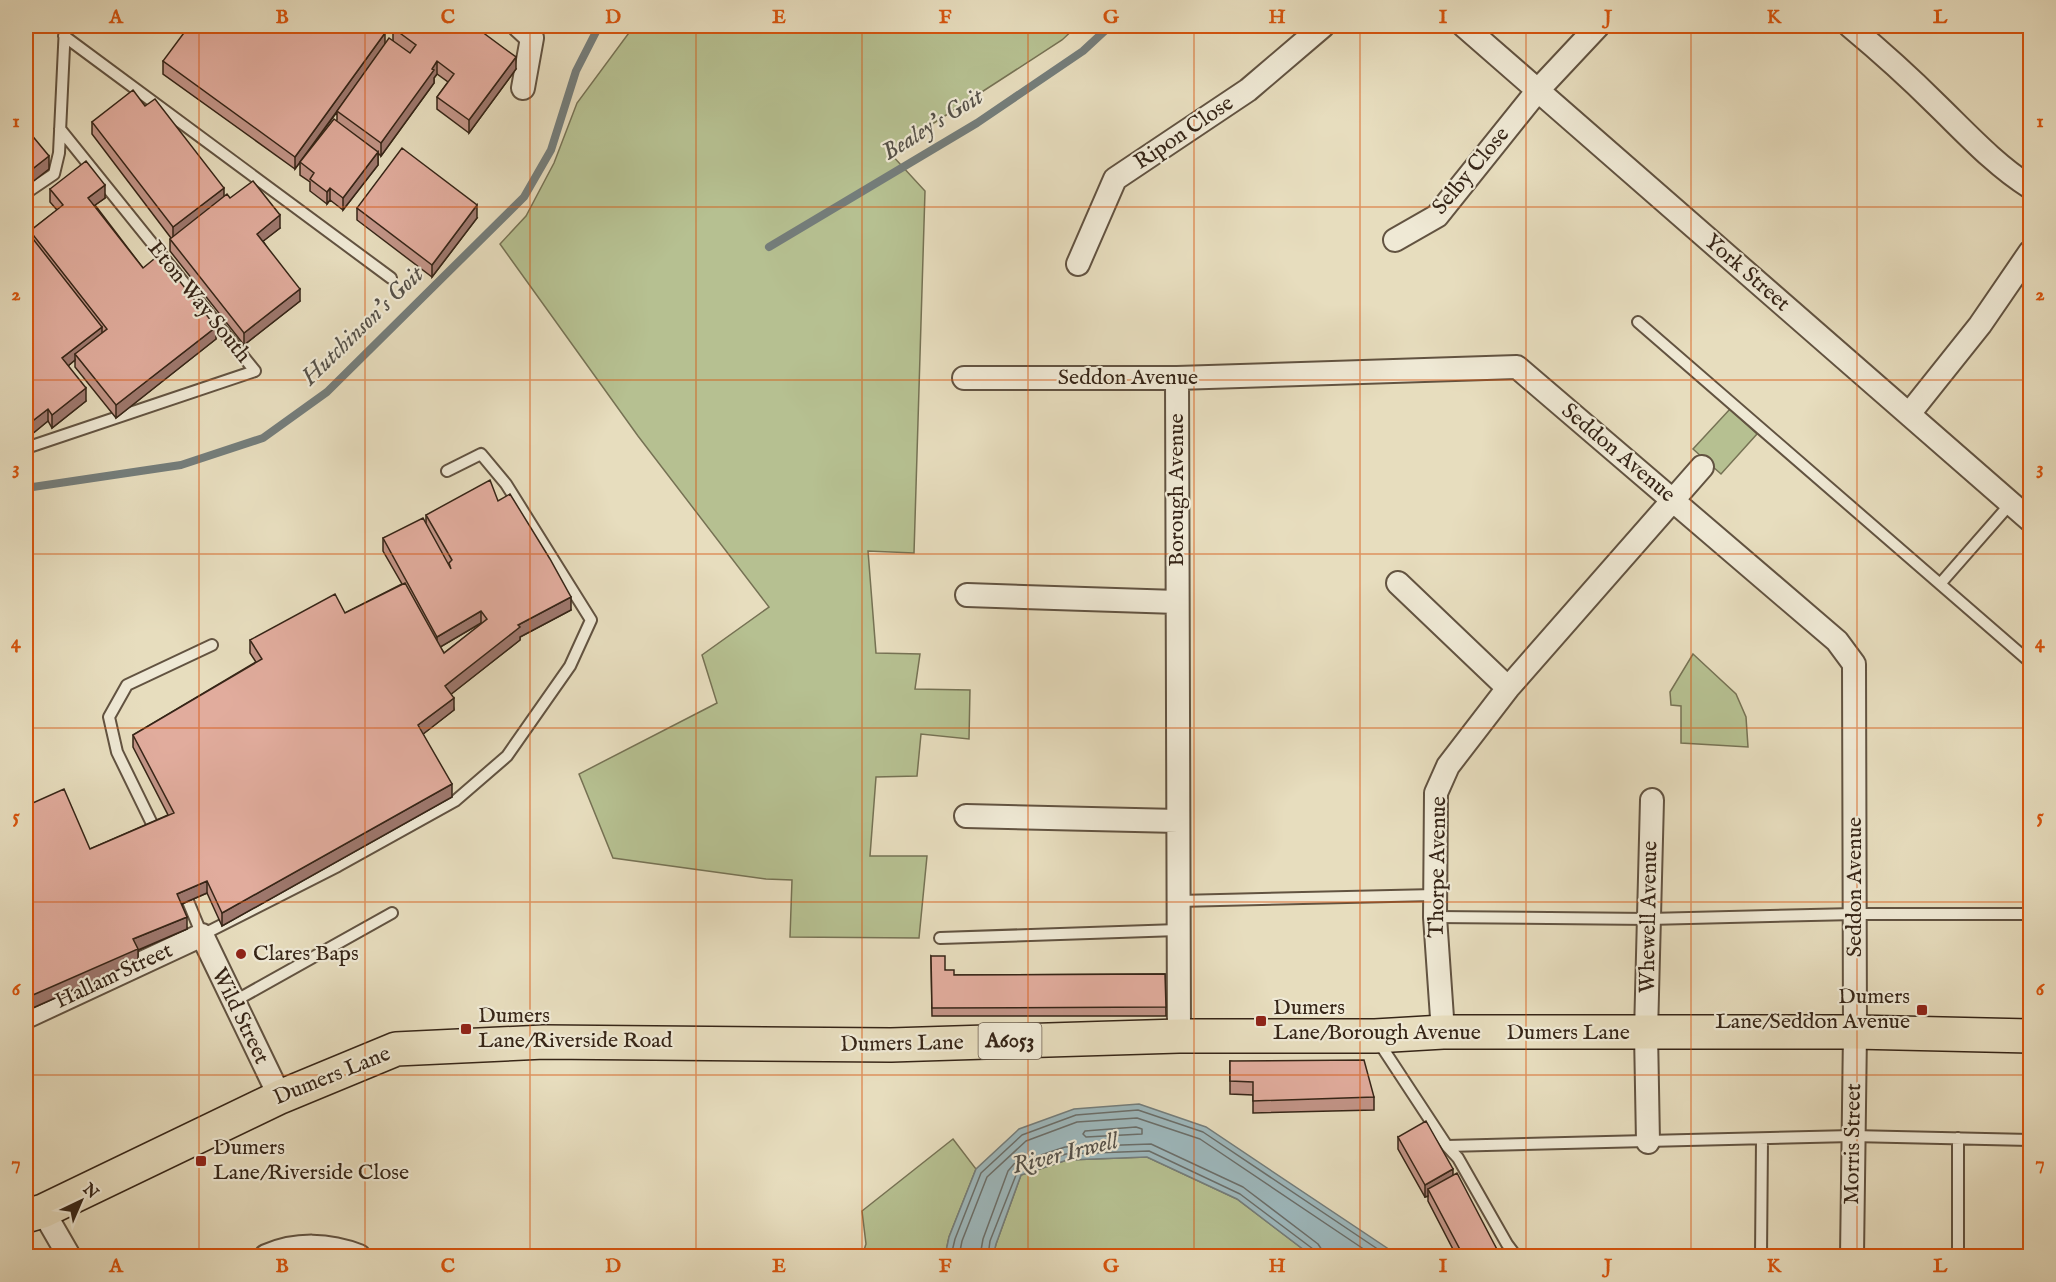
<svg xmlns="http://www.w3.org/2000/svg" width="2056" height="1282" font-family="'IM FELL English',serif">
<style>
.green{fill:#b6c091;stroke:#767254;stroke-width:1.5}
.water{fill:#9db8bd;stroke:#747d7b;stroke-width:1.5}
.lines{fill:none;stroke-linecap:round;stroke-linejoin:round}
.shore{stroke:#6a6e6a;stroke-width:1.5}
.stream{stroke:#747d7b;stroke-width:8}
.lane-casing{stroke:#625341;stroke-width:14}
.street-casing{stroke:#625341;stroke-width:26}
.primary-casing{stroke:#362517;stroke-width:36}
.lane{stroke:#efe9d5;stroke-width:10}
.street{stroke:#efe9d5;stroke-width:22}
.primary{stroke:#e7ddbe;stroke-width:33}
.wall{fill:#c29487;stroke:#362517;stroke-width:1.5;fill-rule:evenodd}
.shaded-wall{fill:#9e786e;stroke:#362517;stroke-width:1.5}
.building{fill:#e1ac9d;stroke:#362517;stroke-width:1.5}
.grid{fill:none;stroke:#d6540d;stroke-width:1.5;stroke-opacity:0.55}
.poi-dot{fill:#8f2418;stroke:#efe9d5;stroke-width:2}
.labels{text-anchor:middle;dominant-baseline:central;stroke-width:4.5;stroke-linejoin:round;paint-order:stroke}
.shield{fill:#efe9d5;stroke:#6e6050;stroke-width:1.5}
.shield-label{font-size:21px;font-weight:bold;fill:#362517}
.street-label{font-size:22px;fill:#362517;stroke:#efe9d5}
.poi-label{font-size:22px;fill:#362517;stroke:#efe9d5;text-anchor:start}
.water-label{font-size:24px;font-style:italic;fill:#555149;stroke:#efe9d5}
.neatline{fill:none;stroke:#d6540d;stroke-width:2}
.grid-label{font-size:20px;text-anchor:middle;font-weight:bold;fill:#d6540d}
</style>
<rect width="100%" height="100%" fill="#e7ddbe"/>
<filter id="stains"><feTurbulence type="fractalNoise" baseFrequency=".00333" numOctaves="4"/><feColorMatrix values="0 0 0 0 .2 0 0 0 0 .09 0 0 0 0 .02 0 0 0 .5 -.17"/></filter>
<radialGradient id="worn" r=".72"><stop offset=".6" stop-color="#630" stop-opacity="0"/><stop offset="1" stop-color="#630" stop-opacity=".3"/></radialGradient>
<path class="green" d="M 634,26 L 1077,26 L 1062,40 L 889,152 L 925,191 L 914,553 L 868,551 L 876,653 L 920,654 L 915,689 L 970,690 L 969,739 L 921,734 L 917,776 L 876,777 L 870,856 L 927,856 L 919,938 L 790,937 L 792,880 L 766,879 L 613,858 L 579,774 L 717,703 L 702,655 L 769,607 L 638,436 L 500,244 L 526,216 L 554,163 L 577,103 Z
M 1730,409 L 1757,434 L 1721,474 L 1693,449 Z
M 1693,654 L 1736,694 L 1746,717 L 1748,747 L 1681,743 L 1681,706 L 1671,705 L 1670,692 Z
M 953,1139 L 976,1169 L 949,1237 L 945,1256 L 862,1256 L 866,1244 L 862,1211 Z
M 1147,1157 L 1237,1199 L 1312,1256 L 993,1256 L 996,1244 L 1021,1175 L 1067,1160 Z"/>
<path class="water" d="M 1139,1104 L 1206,1127 L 1399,1256 L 1312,1256 L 1237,1199 L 1147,1157 L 1067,1160 L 1021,1175 L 996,1244 L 993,1256 L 945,1256 L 949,1237 L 976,1169 L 1019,1129 L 1074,1109 Z"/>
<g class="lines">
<path class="shore" d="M 1136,1127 L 1142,1129 L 1142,1134 L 1086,1137 L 1083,1134 L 1085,1131 Z
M 951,1256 L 955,1239 L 981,1173 L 1022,1135 L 1076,1115 L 1138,1110 L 1203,1132 L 1388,1256
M 959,1256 L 962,1241 L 987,1177 L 1026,1141 L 1077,1122 L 1137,1118 L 1200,1139 L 1374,1256
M 980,1256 L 983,1239 L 1008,1171 L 1014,1164 L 1065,1147 L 1151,1144 L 1243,1187 L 1318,1244 L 1322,1250 L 1323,1256
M 988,1256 L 990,1241 L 1018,1170 L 1066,1154 L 1149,1151 L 1240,1194 L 1313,1249 L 1315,1256"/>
<path class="stream" d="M 769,247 L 977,123 L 1083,51 L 1110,26
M 26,488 L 181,465 L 263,438 L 327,392 L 524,197 L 551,150 L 576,71 L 599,26"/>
<defs>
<path id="lane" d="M 64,36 L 391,278
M 26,193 L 54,174 L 59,153 L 65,26
M 1638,322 L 2030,662
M 26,448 L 255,371 L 60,129
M 1940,584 L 2011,503
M 157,834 L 117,752 L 109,717 L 127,685 L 212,645
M 183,889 L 202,935 L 338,866 L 455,801 L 507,756 L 570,666 L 591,620 L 506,484 L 481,454 L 447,471
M 1178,901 L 1435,895
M 1435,917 L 1649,919 L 1855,914 L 2030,914
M 940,938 L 1178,930
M 233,1002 L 392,913
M 1378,1041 L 1447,1146 L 1458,1158 L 1507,1244 L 1516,1256
M 1958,1138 L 1958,1256
M 1447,1146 L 1852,1136 L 2030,1140
M 1761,1256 L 1762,1139"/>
<path id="street" d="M 519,26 L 532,38 L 523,88
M 1464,26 L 2030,520
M 1850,26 C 1880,51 1909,77 1936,104 C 1966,133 1995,165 2030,187
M 1395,240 L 1437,216 L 1538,90 L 1598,26
M 1078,264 L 1115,179 L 1248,90 L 1323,26
M 964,378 L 1177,378 L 1517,367 L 1837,641 L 1854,664 L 1855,1032 L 1852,1256
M 1177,378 L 1179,1036
M 1909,414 L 1980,325 L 2030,252
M 1398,583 L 1508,688
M 967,595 L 1177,602
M 966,816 L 1178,821
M 26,1017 L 202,935 L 280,1097
M 1443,1032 L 1435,917 L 1436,793 L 1448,766 L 1508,688 L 1702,467
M 1648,1142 L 1646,1033 L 1652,800
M 43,1211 L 69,1256
M 266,1256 C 296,1243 329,1244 359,1256"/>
<path id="primary" d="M 26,1216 L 43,1211 L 280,1097 L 396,1049 L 544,1042 L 891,1045 L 1179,1036 L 1375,1036 L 1443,1032 L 1855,1032 L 2030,1036"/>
</defs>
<use href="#lane" class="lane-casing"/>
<use href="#street" class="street-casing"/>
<use href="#primary" class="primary-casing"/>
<use href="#lane" class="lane"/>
<use href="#street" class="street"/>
<use href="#primary" class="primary"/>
</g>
<path class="wall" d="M 393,28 L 516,69 L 469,133 L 437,109 L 437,97 L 448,82 L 437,74 L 434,78 L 434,83 L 381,156 L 378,153 L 378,165 L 343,210 L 330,200 L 327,204 L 310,191 L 310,182 L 300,175 L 300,162 L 337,120 L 337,112 L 295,169 L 163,74 L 163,61 L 385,44 L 393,41 Z
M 145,106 L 224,197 L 230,198 L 280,228 L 263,241 L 300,301 L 244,345 L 170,251 L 170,239 L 171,238 L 92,134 L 92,122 Z
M 50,189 L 105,198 L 95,205 L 143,268 L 216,339 L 116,418 L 75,367 L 75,360 L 68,366 L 86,401 L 52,428 L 48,421 L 26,439 L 26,230 L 30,236 L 30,231 L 57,210 L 50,202 Z
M 357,208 L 477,218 L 432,277 L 357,220 Z
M 498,501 L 571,610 L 520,637 L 520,640 L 451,694 L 454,710 L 423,734 L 452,797 L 222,926 L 207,893 L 182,904 L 187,929 L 138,950 L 138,961 L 26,1011 L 26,806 L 90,849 L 168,815 L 133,747 L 133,735 L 256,662 L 250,653 L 250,640 L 345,613 L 402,584 L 383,551 L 383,538 L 426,523 L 426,515 ZM 481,623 L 482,624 L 444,653 L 440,647 Z
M 931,956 L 945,970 L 954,975 L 1165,974 L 1166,1016 L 932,1016 Z
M 1230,1061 L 1374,1097 L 1374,1110 L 1253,1113 L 1253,1095 L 1230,1094 Z
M 1398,1137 L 1453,1176 L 1501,1257 L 1457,1257 L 1428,1201 L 1428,1196 L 1425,1197 L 1398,1149 Z"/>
<path class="shaded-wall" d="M 385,33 L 385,45 L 295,169 L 295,157 Z
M 516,57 L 516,69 L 469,133 L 469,120 Z
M 437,61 L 437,74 L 434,78 L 434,83 L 381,156 L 381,143 Z
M 378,152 L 378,165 L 343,210 L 343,198 Z
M 49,156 L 49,169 L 26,187 L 26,174 Z
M 105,185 L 105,198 L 88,210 L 88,198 Z
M 224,188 L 224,201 L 173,240 L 173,227 Z
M 330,188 L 330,200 L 327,204 L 327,192 Z
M 477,205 L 477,218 L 432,277 L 432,265 Z
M 280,215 L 280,228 L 257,246 L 257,234 Z
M 300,289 L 300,301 L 244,345 L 244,333 Z
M 102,327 L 102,339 L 75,354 L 75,360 L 62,371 L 62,358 Z
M 216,327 L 216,339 L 116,418 L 116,405 Z
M 86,388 L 86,401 L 52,428 L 52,415 Z
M 48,409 L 48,421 L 26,439 L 26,426 Z
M 571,597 L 571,610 L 520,637 L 520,640 L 445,699 L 445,686 L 518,625 Z
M 481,611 L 481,623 L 437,649 L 437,637 Z
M 454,698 L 454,710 L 418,738 L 418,725 Z
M 452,784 L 452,797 L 222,926 L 222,913 Z
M 207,881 L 207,893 L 177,906 L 177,894 Z
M 187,917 L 187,929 L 138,950 L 138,961 L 26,1011 L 26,998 L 133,939 Z
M 1453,1169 L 1453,1182 L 1428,1189 L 1428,1196 L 1425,1197 L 1425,1185 Z"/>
<path class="building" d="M 189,26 L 375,26 L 385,33 L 295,157 L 163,61 Z
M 395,26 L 474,26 L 516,57 L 469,120 L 437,97 L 454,74 L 437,61 L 432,69 L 434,70 L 381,143 L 337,111 L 389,38 L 410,53 L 416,45 L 393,28 Z
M 133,90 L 145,106 L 155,99 L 224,188 L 173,227 L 92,122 Z
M 334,119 L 378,152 L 343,198 L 330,188 L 327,192 L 310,179 L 314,173 L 300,162 Z
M 30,133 L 49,156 L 26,174 L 26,137 Z
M 402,148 L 477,205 L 432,265 L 357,208 Z
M 86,161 L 105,185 L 88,198 L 143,268 L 159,255 L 216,327 L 116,405 L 75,354 L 107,329 L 30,231 L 63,205 L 50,189 Z
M 253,181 L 280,215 L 257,234 L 300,289 L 244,333 L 170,239 L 227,194 L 230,198 Z
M 26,230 L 102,327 L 62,358 L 86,388 L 52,415 L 48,409 L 26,426 Z
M 490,480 L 498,501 L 510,494 L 550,559 L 571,597 L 518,625 L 520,627 L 445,686 L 454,698 L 418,725 L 452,784 L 222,913 L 207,881 L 177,894 L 187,917 L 133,939 L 138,949 L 26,998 L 26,806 L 64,789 L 90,849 L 174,813 L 133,735 L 262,659 L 250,640 L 335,594 L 345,613 L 405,583 L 444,653 L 487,619 L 481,611 L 437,637 L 383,538 L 423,518 L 451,569 L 449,563 L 452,560 L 426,515 Z
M 931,956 L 945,956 L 945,970 L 954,970 L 954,975 L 1165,974 L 1166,1007 L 932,1008 Z
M 1364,1060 L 1374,1097 L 1253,1101 L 1253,1082 L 1230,1081 L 1230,1061 Z
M 1426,1121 L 1453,1169 L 1425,1185 L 1398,1137 Z
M 1457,1173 L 1501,1257 L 1464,1257 L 1428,1189 Z"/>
<path class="grid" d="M 199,26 L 199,1256M 365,26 L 365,1256M 530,26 L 530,1256M 696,26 L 696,1256M 862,26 L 862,1256M 1028,26 L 1028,1256M 1194,26 L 1194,1256M 1360,26 L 1360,1256M 1526,26 L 1526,1256M 1691,26 L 1691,1256M 1857,26 L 1857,1256M 26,207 L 2030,207M 26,380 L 2030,380M 26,554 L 2030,554M 26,728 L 2030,728M 26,902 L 2030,902M 26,1075 L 2030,1075"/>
<g class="poi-dot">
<circle cx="241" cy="954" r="6"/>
<rect x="1916" y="1004" width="12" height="12" rx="3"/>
<rect x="1255" y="1015" width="12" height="12" rx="3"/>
<rect x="460" y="1023" width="12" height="12" rx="3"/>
<rect x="195" y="1155" width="12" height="12" rx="3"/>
</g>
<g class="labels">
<rect class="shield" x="978.5" y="1023" width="63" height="36" rx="4.5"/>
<g class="shield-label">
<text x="1010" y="1041">A6053</text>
</g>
<g class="street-label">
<text transform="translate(1184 133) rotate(-34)">Ripon Close</text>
<text transform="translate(1471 171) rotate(-50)">Selby Close</text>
<text transform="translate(1747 273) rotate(41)">York Street</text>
<text transform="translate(199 302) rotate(51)">Eton Way South</text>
<text x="1128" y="378">Seddon Avenue</text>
<text transform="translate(1618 453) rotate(40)">Seddon Avenue</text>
<text transform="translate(1177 490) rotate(-90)">Borough Avenue</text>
<text transform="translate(1438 867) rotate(-89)">Thorpe Avenue</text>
<text transform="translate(1855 887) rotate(-90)">Seddon Avenue</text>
<text transform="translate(1649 917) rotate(-89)">Whewell Avenue</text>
<text transform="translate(114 976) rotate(-25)">Hallam Street</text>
<text transform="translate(240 1016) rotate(64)">Wild Street</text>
<text x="1568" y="1033">Dumers Lane</text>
<text transform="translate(902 1044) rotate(-1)">Dumers Lane</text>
<text transform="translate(332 1076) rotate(-22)">Dumers Lane</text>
<text transform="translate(1853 1144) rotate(-89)">Morris Street</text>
</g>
<g class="poi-label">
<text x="253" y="954">Clares Baps</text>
<text x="1910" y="997" text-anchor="end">Dumers<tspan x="1910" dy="25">Lane/Seddon Avenue</tspan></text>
<text x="1273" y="1008">Dumers<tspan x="1273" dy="25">Lane/Borough Avenue</tspan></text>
<text x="478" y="1016">Dumers<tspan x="478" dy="25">Lane/Riverside Road</tspan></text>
<text x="213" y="1148">Dumers<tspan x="213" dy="25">Lane/Riverside Close</tspan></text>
</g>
<g class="water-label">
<text transform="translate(933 125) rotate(-32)">Bealey's Goit</text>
<text transform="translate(363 326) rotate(-44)">Hutchinson's Goit</text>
<text transform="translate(1065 1154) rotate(-14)">River Irwell</text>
</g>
</g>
<rect width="2056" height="1282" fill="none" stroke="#e7ddbe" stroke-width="66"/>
<g transform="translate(81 1201) rotate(44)" stroke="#efe9d5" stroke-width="4.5" paint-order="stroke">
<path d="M0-4.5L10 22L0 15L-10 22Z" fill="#362517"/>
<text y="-9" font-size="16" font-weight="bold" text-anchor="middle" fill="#362517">N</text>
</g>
<rect x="33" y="33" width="1990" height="1216" class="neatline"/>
<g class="grid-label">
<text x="116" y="23">A</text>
<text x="282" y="23">B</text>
<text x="448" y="23">C</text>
<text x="613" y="23">D</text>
<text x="779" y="23">E</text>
<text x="945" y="23">F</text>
<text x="1111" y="23">G</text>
<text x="1277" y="23">H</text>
<text x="1443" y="23">I</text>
<text x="1608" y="23">J</text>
<text x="1774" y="23">K</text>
<text x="1940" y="23">L</text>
<text x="16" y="127">1</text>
<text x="2040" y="127">1</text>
<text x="16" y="300">2</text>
<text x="2040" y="300">2</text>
<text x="16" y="474">3</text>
<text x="2040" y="474">3</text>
<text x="16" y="648">4</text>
<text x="2040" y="648">4</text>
<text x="16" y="822">5</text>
<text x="2040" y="822">5</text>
<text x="16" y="995">6</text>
<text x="2040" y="995">6</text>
<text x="16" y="1169">7</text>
<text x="2040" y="1169">7</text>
<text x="116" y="1272">A</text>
<text x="282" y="1272">B</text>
<text x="448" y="1272">C</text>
<text x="613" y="1272">D</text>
<text x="779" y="1272">E</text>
<text x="945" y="1272">F</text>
<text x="1111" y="1272">G</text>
<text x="1277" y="1272">H</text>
<text x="1443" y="1272">I</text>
<text x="1608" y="1272">J</text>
<text x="1774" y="1272">K</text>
<text x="1940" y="1272">L</text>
</g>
<rect width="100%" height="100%" filter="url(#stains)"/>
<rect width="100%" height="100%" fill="url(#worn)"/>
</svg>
